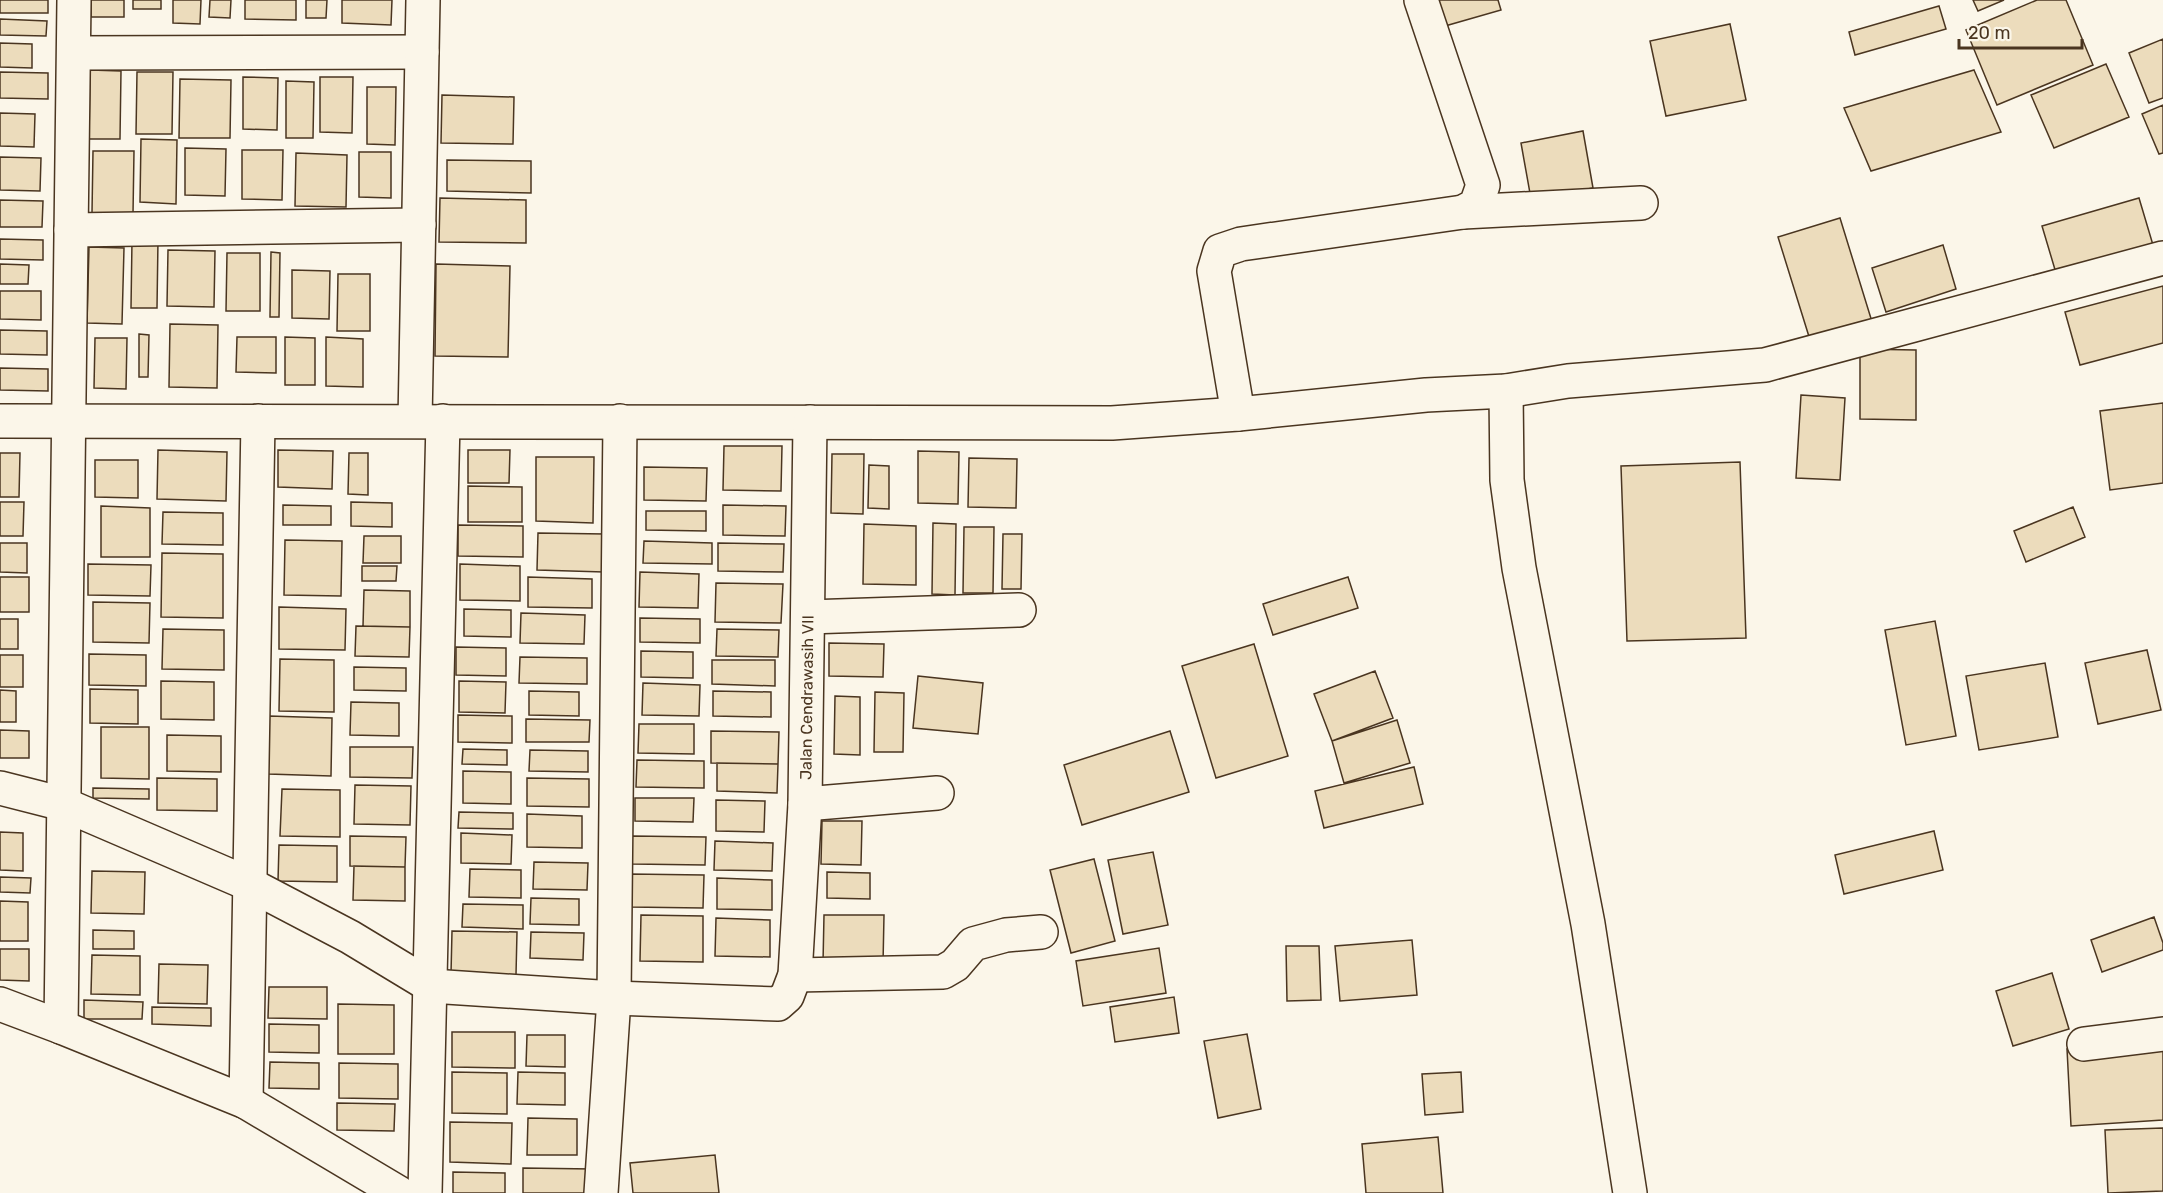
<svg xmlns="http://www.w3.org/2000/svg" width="2163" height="1193" font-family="Rubik,sans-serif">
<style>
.building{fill:#ecdcbc;stroke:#4a3520;stroke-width:1.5}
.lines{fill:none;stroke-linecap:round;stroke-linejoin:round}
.street-casing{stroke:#4a3520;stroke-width:36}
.street{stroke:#fbf6e9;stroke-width:33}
.labels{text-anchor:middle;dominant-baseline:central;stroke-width:4.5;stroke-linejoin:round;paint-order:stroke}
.street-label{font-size:16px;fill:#4a3520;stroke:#fbf6e9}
</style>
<rect width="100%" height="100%" fill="#fbf6e9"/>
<path class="building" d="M 0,0 L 48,0 L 48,13 L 0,13 Z
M 91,0 L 124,0 L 124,17 L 91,17 Z
M 133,0 L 161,0 L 161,9 L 133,9 Z
M 173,0 L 201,0 L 200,24 L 173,23 Z
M 210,0 L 231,0 L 230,18 L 209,17 Z
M 245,0 L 296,0 L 296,20 L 245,19 Z
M 306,0 L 327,0 L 326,18 L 306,18 Z
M 342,0 L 392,0 L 391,25 L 342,23 Z
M 1438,0 L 1498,0 L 1501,10 L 1445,26 Z
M 1973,0 L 2004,0 L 1978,11 Z
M 2037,0 L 2066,0 L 2093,65 L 1997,105 L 1966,30 Z
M 1939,6 L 1946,29 L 1855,55 L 1849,32 Z
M 0,19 L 47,21 L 46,36 L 0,35 Z
M 1730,24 L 1746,100 L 1666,116 L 1650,41 Z
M 2163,39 L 2163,98 L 2149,103 L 2129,53 Z
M 0,43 L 32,44 L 32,68 L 0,67 Z
M 2106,64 L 2129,117 L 2054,148 L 2031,95 Z
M 90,70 L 121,71 L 120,139 L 89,139 Z
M 1974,70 L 2001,132 L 1871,171 L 1844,108 Z
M 0,72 L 48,73 L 48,99 L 0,98 Z
M 137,72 L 173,72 L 172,134 L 136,134 Z
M 243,77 L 278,78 L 277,130 L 243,129 Z
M 320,77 L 353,77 L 352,133 L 320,132 Z
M 180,79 L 231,80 L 230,138 L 179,138 Z
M 286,81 L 314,82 L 313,138 L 286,138 Z
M 367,87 L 396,87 L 395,145 L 367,144 Z
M 442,95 L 514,97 L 513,144 L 441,143 Z
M 2163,105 L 2163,153 L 2159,154 L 2142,114 Z
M 0,113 L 35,114 L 34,147 L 0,146 Z
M 1583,131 L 1593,188 L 1531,199 L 1521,143 Z
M 141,139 L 177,140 L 176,204 L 140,202 Z
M 185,148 L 226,149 L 225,196 L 185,195 Z
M 242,150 L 283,150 L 282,200 L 242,199 Z
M 93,151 L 134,151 L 133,214 L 92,213 Z
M 359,152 L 391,152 L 391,198 L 359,197 Z
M 296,153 L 347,155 L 346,207 L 295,206 Z
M 0,157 L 41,158 L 40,191 L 0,190 Z
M 447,160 L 531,161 L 531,193 L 447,191 Z
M 440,198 L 526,200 L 526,243 L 439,242 Z
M 2139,198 L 2153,245 L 2056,273 L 2042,226 Z
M 0,200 L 43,201 L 42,227 L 0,227 Z
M 1840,218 L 1873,325 L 1811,343 L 1778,237 Z
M 0,239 L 43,240 L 43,260 L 0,259 Z
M 132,240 L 158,240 L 157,308 L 131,308 Z
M 1943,245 L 1956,289 L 1886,312 L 1872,268 Z
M 89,247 L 124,248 L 122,324 L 87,323 Z
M 168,250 L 215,251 L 214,307 L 167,306 Z
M 271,252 L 280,253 L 279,317 L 270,317 Z
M 227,253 L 260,253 L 260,311 L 226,311 Z
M 0,264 L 29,265 L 28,284 L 0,284 Z
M 436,264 L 510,266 L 508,357 L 435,356 Z
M 292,270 L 330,271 L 329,319 L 292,318 Z
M 338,274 L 370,274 L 370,331 L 337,331 Z
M 2163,286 L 2163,343 L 2080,365 L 2065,312 Z
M 0,291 L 41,291 L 41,320 L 0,319 Z
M 170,324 L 218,325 L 217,388 L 169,387 Z
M 0,330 L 47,331 L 47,355 L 0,354 Z
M 139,334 L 149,335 L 148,377 L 139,377 Z
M 237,337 L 276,337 L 276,373 L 236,372 Z
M 285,337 L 315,338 L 315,385 L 285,385 Z
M 326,337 L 363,339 L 363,387 L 326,386 Z
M 95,338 L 127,338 L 126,389 L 94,388 Z
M 1860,349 L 1916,350 L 1916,420 L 1860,419 Z
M 0,368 L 48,369 L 48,391 L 0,390 Z
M 1801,395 L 1845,398 L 1840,480 L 1796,478 Z
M 2163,403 L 2163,483 L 2110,490 L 2100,411 Z
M 724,446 L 782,446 L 781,491 L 723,490 Z
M 158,450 L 227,452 L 226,501 L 157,499 Z
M 278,450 L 333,451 L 332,489 L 278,487 Z
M 468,450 L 510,450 L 509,483 L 468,483 Z
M 918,451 L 959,452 L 958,504 L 918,503 Z
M 0,453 L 20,453 L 19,497 L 0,497 Z
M 349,453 L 368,453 L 368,495 L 348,494 Z
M 832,454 L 864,454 L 863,514 L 831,513 Z
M 536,457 L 594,457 L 593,523 L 536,521 Z
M 969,458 L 1017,459 L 1016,508 L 968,507 Z
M 95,460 L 138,460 L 138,498 L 95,497 Z
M 1740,462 L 1746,638 L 1627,641 L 1621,466 Z
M 869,465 L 889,466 L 889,509 L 868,508 Z
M 644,467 L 707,468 L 706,501 L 644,500 Z
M 468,486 L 522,487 L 522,522 L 468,522 Z
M 0,502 L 24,502 L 23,536 L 0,536 Z
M 351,502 L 392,503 L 392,527 L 351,526 Z
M 283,505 L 331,506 L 331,525 L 283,525 Z
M 723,505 L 786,506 L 785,536 L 723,535 Z
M 101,506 L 150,508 L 150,557 L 101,557 Z
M 2073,507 L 2085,537 L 2026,562 L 2014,531 Z
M 646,511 L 706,511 L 706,531 L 646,530 Z
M 163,512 L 223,513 L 223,545 L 162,544 Z
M 933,523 L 956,524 L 955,595 L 932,594 Z
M 864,524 L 916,526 L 916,585 L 863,584 Z
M 458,525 L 523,526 L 523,557 L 458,556 Z
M 964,527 L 994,527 L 993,593 L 963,593 Z
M 538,533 L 605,534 L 604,572 L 537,570 Z
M 1003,534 L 1022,534 L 1021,589 L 1002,589 Z
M 364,536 L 401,536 L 401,563 L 363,563 Z
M 285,540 L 342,541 L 341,596 L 284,595 Z
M 644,541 L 712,543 L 712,564 L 643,563 Z
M 0,543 L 27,543 L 27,573 L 0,572 Z
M 718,543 L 784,544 L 783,572 L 718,571 Z
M 162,553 L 223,554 L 223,618 L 161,617 Z
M 88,564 L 151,565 L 150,596 L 88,595 Z
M 460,564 L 520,566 L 520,601 L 460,600 Z
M 362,566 L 397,566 L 396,581 L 362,581 Z
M 640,572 L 699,574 L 698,608 L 639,607 Z
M 0,577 L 29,577 L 29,612 L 0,612 Z
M 528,577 L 592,579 L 592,608 L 528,607 Z
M 1348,577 L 1358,608 L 1273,635 L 1263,604 Z
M 716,583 L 783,584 L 781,623 L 715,622 Z
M 364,590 L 410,591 L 410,627 L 363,626 Z
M 93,602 L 150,603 L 149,643 L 93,642 Z
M 279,607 L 346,609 L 345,650 L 279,649 Z
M 464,609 L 511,610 L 511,637 L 464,636 Z
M 521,613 L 585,615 L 584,644 L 520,643 Z
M 640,618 L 700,619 L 700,643 L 640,642 Z
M 0,619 L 18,619 L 18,649 L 0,649 Z
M 1935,621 L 1956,736 L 1906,745 L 1885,630 Z
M 356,626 L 410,627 L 409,657 L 355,656 Z
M 163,629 L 224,630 L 224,670 L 162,669 Z
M 717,629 L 779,630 L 778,657 L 716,656 Z
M 829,643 L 884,644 L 883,677 L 829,676 Z
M 1254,644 L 1288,756 L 1216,778 L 1182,666 Z
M 456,647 L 506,648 L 506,676 L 456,675 Z
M 2147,650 L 2161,710 L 2098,724 L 2085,663 Z
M 641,651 L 693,652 L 693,678 L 641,677 Z
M 89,654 L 146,655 L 146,686 L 89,685 Z
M 0,655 L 23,655 L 23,687 L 0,687 Z
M 520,657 L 587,658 L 587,684 L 519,683 Z
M 280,659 L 334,660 L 334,712 L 279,711 Z
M 712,660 L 775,660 L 775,686 L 712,684 Z
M 2045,663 L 2058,737 L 1979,750 L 1966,676 Z
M 354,667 L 406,668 L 406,691 L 354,690 Z
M 1375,671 L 1393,718 L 1332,741 L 1314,694 Z
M 918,676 L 983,683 L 978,734 L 913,728 Z
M 161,681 L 214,682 L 214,720 L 161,719 Z
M 459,681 L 506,682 L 505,713 L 459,712 Z
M 643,683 L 700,685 L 699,716 L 642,715 Z
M 90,689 L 138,690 L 138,724 L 90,723 Z
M 0,690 L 16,691 L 16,722 L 0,722 Z
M 529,691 L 579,692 L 579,716 L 529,715 Z
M 713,691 L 771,692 L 771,717 L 713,716 Z
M 875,692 L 904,693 L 903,752 L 874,752 Z
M 835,696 L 860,697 L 860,755 L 834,754 Z
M 351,702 L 399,703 L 399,736 L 350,735 Z
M 458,715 L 512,716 L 512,743 L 458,742 Z
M 269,716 L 332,718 L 331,776 L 268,774 Z
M 526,719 L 590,720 L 589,742 L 526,742 Z
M 1397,720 L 1410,763 L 1344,783 L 1332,741 Z
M 639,724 L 694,724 L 694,754 L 638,753 Z
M 101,727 L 149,727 L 149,779 L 101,778 Z
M 0,730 L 29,731 L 29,758 L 0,758 Z
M 711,731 L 779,732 L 778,764 L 711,763 Z
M 1170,731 L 1189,792 L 1082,825 L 1064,765 Z
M 167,735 L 221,736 L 221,772 L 167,771 Z
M 350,747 L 413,747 L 412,778 L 350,777 Z
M 463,749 L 507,750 L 507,765 L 462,764 Z
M 530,750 L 588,751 L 588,772 L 529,771 Z
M 637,760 L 704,761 L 704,788 L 636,787 Z
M 717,763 L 778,764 L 777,793 L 717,791 Z
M 1414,767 L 1423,804 L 1324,828 L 1315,791 Z
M 463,771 L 511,772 L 511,804 L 463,803 Z
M 157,778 L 217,779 L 217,811 L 157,810 Z
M 527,778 L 589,779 L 589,807 L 527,806 Z
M 355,785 L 411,786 L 410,825 L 354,824 Z
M 93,788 L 149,789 L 149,799 L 93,798 Z
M 282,789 L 340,790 L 340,837 L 280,836 Z
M 635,798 L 694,798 L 693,822 L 635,821 Z
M 716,800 L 765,801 L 764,832 L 716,831 Z
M 459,812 L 513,813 L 513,829 L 458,828 Z
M 527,814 L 582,816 L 582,848 L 527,847 Z
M 822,821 L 862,821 L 861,865 L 821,864 Z
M 1934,831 L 1943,870 L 1844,894 L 1835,855 Z
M 0,832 L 23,833 L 23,871 L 0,870 Z
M 461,833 L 512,835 L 511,864 L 461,863 Z
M 350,836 L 406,837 L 405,867 L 350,866 Z
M 632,836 L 706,837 L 705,865 L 632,864 Z
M 715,841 L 773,843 L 772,871 L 714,870 Z
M 279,845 L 337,846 L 337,882 L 278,881 Z
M 1153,852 L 1168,925 L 1123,934 L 1108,860 Z
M 1094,859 L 1115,941 L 1071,953 L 1050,870 Z
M 534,862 L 588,863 L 587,890 L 533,889 Z
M 354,866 L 405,867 L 405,901 L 353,900 Z
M 470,869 L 521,870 L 521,898 L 469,897 Z
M 92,871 L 145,872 L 144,914 L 91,913 Z
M 827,872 L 870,873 L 870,899 L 827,898 Z
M 629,874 L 704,875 L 703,908 L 629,907 Z
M 0,877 L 31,878 L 30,893 L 0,892 Z
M 717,878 L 772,880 L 772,910 L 717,909 Z
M 531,898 L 579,899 L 579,925 L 530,924 Z
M 0,901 L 28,902 L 28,941 L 0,941 Z
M 463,904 L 523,905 L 523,929 L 462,927 Z
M 641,915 L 703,916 L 703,962 L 640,961 Z
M 824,915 L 884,915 L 883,964 L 823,963 Z
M 2154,917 L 2163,943 L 2163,950 L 2102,972 L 2091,940 Z
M 716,918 L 770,920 L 770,957 L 715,956 Z
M 93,930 L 134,931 L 134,949 L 93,949 Z
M 452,931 L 517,932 L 516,975 L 451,974 Z
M 531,932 L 584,933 L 583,960 L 530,958 Z
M 1412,940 L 1417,995 L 1340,1001 L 1335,946 Z
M 1286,946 L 1319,946 L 1321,1000 L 1287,1001 Z
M 1159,948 L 1166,993 L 1083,1006 L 1076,961 Z
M 0,949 L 29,949 L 29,981 L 0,980 Z
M 92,955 L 140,956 L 140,995 L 91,994 Z
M 159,964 L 208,965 L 207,1004 L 158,1003 Z
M 2052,973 L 2069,1029 L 2013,1046 L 1996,991 Z
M 269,987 L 327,987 L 327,1019 L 268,1018 Z
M 1174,997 L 1179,1033 L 1115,1042 L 1110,1007 Z
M 84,1000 L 143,1002 L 142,1019 L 84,1019 Z
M 338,1004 L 394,1005 L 394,1054 L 338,1054 Z
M 152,1007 L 211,1008 L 211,1026 L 152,1024 Z
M 269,1024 L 319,1025 L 319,1053 L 269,1052 Z
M 452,1032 L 515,1032 L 515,1068 L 452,1067 Z
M 1247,1034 L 1261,1109 L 1218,1118 L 1204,1041 Z
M 527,1035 L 565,1035 L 565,1067 L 526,1066 Z
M 2163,1043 L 2163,1120 L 2071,1126 L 2067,1049 Z
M 270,1062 L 319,1063 L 319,1089 L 269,1088 Z
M 339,1063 L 398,1064 L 398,1099 L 339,1098 Z
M 452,1072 L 507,1073 L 507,1114 L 452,1113 Z
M 518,1072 L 565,1073 L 565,1105 L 517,1104 Z
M 1461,1072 L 1463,1112 L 1425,1115 L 1422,1074 Z
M 337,1103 L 395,1104 L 394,1131 L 337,1130 Z
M 528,1118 L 577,1119 L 577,1155 L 527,1155 Z
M 450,1122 L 512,1123 L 511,1164 L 450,1162 Z
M 2163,1128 L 2163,1191 L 2108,1193 L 2105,1130 Z
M 1438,1137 L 1443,1193 L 1366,1193 L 1362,1144 Z
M 715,1155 L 719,1193 L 633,1193 L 630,1163 Z
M 523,1168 L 592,1169 L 592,1193 L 523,1193 Z
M 453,1172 L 505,1173 L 505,1193 L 453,1193 Z"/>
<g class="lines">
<defs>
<g id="street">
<path d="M 74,53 L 422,52"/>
<path d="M 1463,212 L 1641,203"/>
<path d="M 71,230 L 419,225"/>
<path d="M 1506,391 L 1507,480 L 1519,568 L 1588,924 L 1630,1193"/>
<path d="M 1238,414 L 1214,271 L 1220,251 L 1241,244 L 1463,212 L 1476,205 L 1483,185 L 1421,0"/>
<path d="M 0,421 L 1112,423 L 1238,414 L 1426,395 L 1506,391 L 1568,381 L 1765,365 L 2163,258"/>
<path d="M 415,421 L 423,0"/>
<path d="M 808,617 L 1019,610"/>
<path id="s1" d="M 0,788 L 63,804 L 249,884 L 350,937 L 431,986 L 614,998 L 778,1004 L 787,996 L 795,975 L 805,804 L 810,422"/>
<path d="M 805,804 L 937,793"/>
<path d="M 795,975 L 943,972 L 955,965 L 973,944 L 1006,935 L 1041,932"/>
<path d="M 0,1004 L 61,1027 L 246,1102 L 399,1193"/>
<path d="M 61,1027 L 74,0"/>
<path d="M 2084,1044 L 2163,1034"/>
<path d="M 246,1102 L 258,421"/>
<path d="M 425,1193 L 443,421"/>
<path d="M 601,1193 L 614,998 L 620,421"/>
</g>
</defs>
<use href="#street" class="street-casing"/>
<use href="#street" class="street"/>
</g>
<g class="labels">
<g class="street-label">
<text stroke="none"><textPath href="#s1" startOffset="1136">Jalan Cendrawasih VII</textPath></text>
</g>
</g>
<path d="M1959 39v9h123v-9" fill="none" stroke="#4a3520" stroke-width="3"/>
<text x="1968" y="39" font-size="18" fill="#4a3520" stroke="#fbf6e9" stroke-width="4.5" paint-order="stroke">20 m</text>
</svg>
